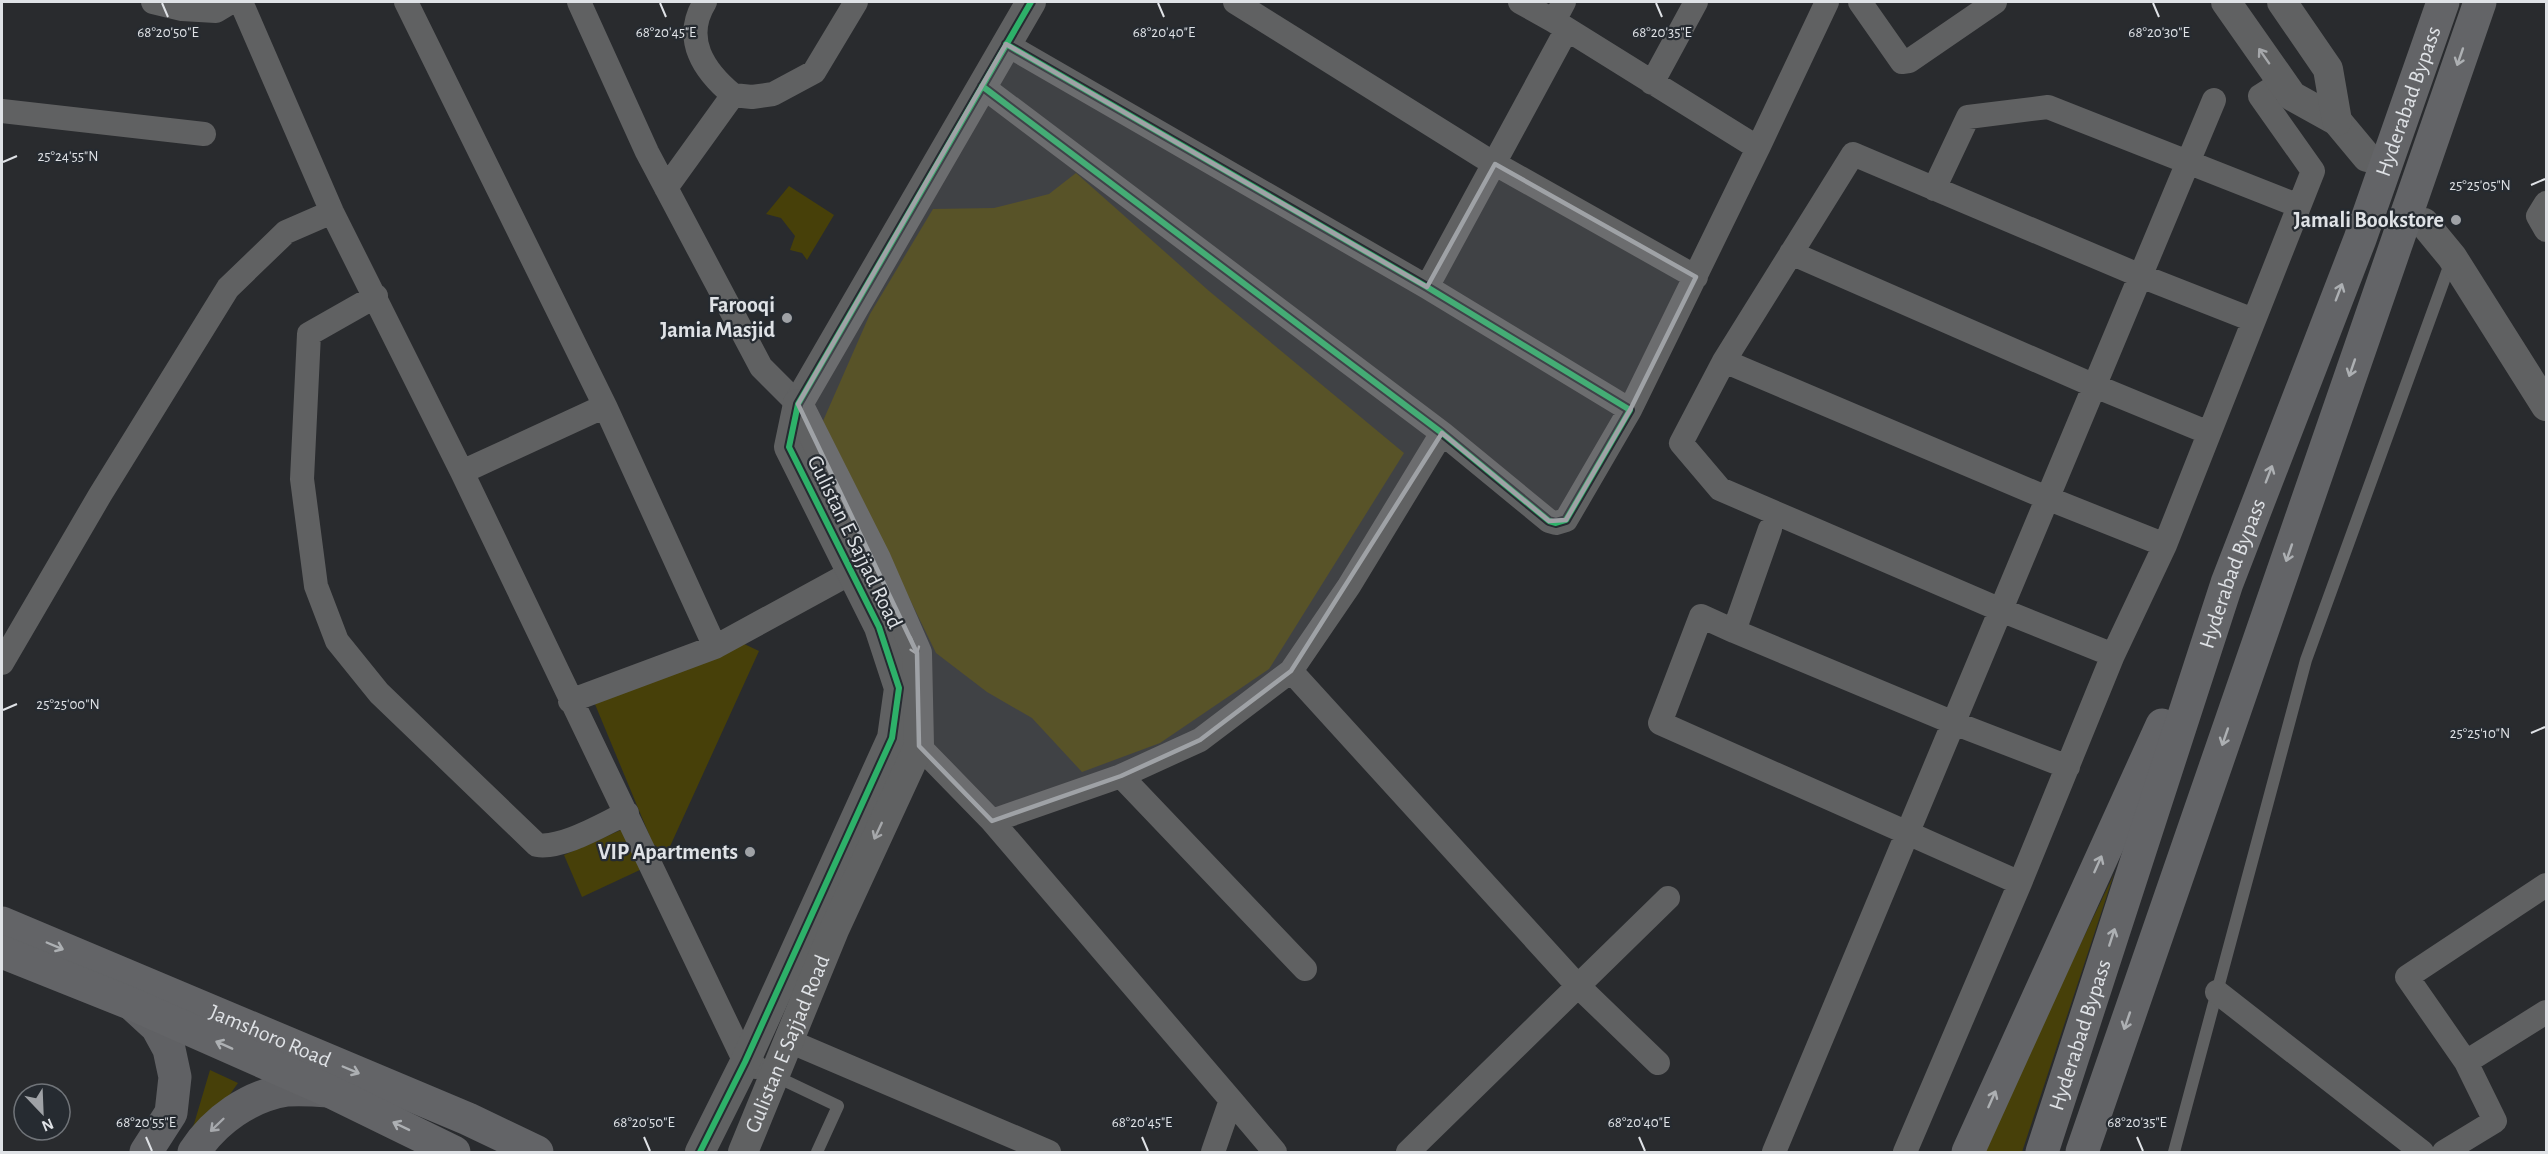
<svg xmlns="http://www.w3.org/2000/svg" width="2548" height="1154" font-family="'Alegreya Sans',sans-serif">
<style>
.green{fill:#474009}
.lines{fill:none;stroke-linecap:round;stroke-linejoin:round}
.service{stroke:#606162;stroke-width:12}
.minor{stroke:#606162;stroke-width:24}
.tertiary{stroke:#606162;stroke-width:30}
.primary{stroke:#606164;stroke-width:33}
.trunk{stroke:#636467;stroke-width:33}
.cycleway-casing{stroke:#262b31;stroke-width:10}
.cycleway{stroke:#2db169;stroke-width:6}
.oneway{stroke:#a6a8ab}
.oneway2{stroke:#adb0b3}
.oneway3{stroke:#a6a8ac}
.marked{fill:#9fa2a6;fill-opacity:0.2;stroke:#9fa2a6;stroke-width:4.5;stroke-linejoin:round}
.ticks{fill:none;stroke:#dfe2e6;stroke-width:2}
.poi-dot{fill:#9fa2a6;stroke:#262b31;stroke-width:2}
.labels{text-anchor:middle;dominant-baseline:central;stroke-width:4.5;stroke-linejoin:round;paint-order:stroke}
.street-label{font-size:22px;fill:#dfe2e6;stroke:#262b31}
.poi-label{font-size:22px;font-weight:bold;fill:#dfe2e6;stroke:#262b31;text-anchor:end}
.ticks-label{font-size:15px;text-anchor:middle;fill:#dfe2e6;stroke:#262b31;stroke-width:4.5;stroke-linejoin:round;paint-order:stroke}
</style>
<rect width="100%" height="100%" fill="#292b2e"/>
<path class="green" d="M 1076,173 L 1209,291 L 1404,453 L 1269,669 L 1160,743 L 1082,772 L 1032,718 L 987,692 L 936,653 L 823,421 L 870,314 L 933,209 L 994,208 L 1049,194 Z
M 789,186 L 834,215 L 807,260 L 802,253 L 790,250 L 795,236 L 781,218 L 766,214 Z
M 740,642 L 759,651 L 667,853 L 653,844 L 592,697 Z
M 630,826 L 642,869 L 582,897 L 564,855 Z
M 2114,874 L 2022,1152 L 1981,1152 Z
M 210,1070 L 238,1083 L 189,1152 L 178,1152 L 194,1124 Z"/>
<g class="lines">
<path class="service" d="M 775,1076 L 838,1106 L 817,1152
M 2174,1152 L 2306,660 L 2451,261"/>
<path class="minor" d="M 153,2 L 182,9 L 216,11 L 231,2
M 241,2 L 332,212 L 462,472 L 745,1062 L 756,1067
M 406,2 L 605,406 L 715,647
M 579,2 L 647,152 L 761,367 L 798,404
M 1235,2 L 1483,157 L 1696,277
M 1520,2 L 1554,21
M 1564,2 L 1554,21 L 1758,148 L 1827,2
M 1860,2 L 1902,62 L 1909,61 L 1995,2
M 1652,83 L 1696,2
M 982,86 L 1442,433 L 1549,521 L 1556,523 L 1566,520 L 1630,410 L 1427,287 L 1006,44
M 733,95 L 752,97 L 773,94 L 814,72 L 856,2
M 2,111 L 204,134
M 666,188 L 733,95 C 704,71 682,39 705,2
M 1934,189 L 1968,117 L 2048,107 L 2299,206
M 2546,203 L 2538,216 L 2546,230
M 1791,253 L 2095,386 L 2209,433
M 1427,287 L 1567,29
M 376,296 L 309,334 L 302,479 L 316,586 L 337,641 L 379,693 L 537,845 C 563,849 603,824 627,813
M 1724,361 L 2047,498 L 2165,545
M 1630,410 L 1758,148
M 462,472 L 605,406
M 1770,529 L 1734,631 L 1701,616 L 1660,723 L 2020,883
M 1734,631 L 1954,723 L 2068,767
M 2113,655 L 2001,610 L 1720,489 L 1681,443 L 1724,361 L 1853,154 L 2141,276 L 2253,320
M 2,663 L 100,495 L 228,288 L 286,232 L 332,212
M 1291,671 L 1577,985 L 1658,1063
M 570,701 L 715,647 L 867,564
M 919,746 L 992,821 L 1121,776 L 1200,740 L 1291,671 L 1349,586 L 1442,433
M 1121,776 L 1305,969
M 992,821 L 1231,1100 L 1213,1152
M 2217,992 L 2422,1152
M 789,1041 L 1049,1152
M 2466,1062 L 2546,1012
M 1231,1100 L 1275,1152
M 1408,1152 L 1668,898
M 1774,1152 L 2214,100
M 1905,1152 L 2020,883 L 2113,655 L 2165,545 L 2313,171 L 2260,96 L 2282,82
M 2444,1152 L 2495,1121 L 2466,1062 L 2407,977 L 2546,885"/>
<g class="tertiary">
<path d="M 2226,2 L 2292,96 L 2337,121 L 2367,157"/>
<path d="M 2282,2 L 2328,69 L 2337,121"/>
<path d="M 2424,223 L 2452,257 L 2546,406"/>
<path d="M 700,1152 L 745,1062 L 892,738 L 899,688 L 879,627 L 789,447 L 798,404 L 1031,2"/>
<path id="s1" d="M 743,1152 L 834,930 L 919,746 L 917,653 L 876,559 L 798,404"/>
</g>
<path class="primary" d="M 132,1004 L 157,1027 L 169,1049 L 175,1077 L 171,1113 L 146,1152
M 194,1152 C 215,1120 249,1096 287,1090 C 301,1089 316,1090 329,1091"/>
<g class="trunk">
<path id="s2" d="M 2,923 L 468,1119 L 537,1152"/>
<path d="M 2,952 L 132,1004 L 329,1091 L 454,1152"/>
<path d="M 1968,1152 L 2162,725"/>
<path id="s3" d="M 2042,1152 L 2227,583 L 2360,239 L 2443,2"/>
<path d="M 2082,1152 L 2480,2"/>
</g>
<defs>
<path id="cycleway" d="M 982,86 L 1442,433 L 1549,521 L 1556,523 L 1566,520 L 1630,410 L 1427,287 L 1006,44
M 700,1152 L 745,1062 L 892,738 L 899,688 L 879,627 L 789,447 L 798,404 L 1031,2"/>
</defs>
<use href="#cycleway" class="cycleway-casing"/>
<use href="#cycleway" class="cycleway"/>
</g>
<defs><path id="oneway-shaft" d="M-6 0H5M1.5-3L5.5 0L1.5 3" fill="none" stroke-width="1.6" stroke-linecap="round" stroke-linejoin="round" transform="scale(1.5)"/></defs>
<g class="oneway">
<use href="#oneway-shaft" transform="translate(2264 56) rotate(-125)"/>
<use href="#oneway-shaft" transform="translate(914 646) rotate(70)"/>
<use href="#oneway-shaft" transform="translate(878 831) rotate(115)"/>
</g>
<g class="oneway2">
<use href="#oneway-shaft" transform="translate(2460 57) rotate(109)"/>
<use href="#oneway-shaft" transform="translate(2339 292) rotate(-69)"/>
<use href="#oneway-shaft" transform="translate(2352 368) rotate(109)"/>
<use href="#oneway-shaft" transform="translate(2269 474) rotate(-69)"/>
<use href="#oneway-shaft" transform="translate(2289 553) rotate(109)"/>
<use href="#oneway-shaft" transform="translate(2225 737) rotate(109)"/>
<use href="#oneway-shaft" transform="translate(2098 864) rotate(-66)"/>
<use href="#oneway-shaft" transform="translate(2112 937) rotate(-72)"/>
<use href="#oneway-shaft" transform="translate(55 946) rotate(23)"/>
<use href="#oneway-shaft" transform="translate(2127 1021) rotate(109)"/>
<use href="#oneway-shaft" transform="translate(224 1045) rotate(-156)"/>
<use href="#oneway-shaft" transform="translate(351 1070) rotate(23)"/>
<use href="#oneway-shaft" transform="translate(1992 1099) rotate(-66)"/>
<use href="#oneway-shaft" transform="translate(401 1126) rotate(-154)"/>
</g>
<use class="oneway3" href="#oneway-shaft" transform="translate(217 1125) rotate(136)"/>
<path class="marked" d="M 1006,44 L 1427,287 L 1495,164 L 1696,277 L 1630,410 L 1566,520 L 1549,521 L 1442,433 L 1291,671 L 1200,740 L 1121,776 L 992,821 L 919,746 L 917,653 L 798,404 Z"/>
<path class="ticks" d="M 162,3 L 168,17M 660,3 L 666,17M 1158,3 L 1164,17M 1656,3 L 1662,17M 2153,3 L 2159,17M 3,162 L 17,156M 2531,185 L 2545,179M 3,710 L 17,704M 2531,733 L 2545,727M 146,1137 L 152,1151M 644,1137 L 650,1151M 1142,1137 L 1148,1151M 1639,1137 L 1645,1151M 2137,1137 L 2143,1151"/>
<g class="poi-dot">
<circle cx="2456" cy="220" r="6"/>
<circle cx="787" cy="318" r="6"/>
<circle cx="750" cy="852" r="6"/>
</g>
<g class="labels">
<g class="street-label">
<text stroke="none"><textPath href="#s3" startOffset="1113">Hyderabad Bypass</textPath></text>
<text transform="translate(855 542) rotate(64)">Gulistan E Sajjad Road</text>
<text stroke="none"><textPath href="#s3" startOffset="609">Hyderabad Bypass</textPath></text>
<text stroke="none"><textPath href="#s3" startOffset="123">Hyderabad Bypass</textPath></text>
<text stroke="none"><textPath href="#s2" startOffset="291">Jamshoro Road</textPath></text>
<text stroke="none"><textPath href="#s1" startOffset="117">Gulistan E Sajjad Road</textPath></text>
</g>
<g class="poi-label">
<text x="2444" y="220">Jamali Bookstore</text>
<text x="775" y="305">Farooqi<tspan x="775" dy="25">Jamia Masjid</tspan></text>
<text x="738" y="852">VIP Apartments</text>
</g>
</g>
<g class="ticks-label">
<text x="1164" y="37">68°20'40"E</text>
<text x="1662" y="37">68°20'35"E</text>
<text x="2159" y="37">68°20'30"E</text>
<text x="168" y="37">68°20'50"E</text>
<text x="666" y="37">68°20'45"E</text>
<text x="68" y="161">25°24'55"N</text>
<text x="2480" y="190">25°25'05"N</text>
<text x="68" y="709">25°25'00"N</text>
<text x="2480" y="738">25°25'10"N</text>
<text x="146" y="1127">68°20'55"E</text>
<text x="644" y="1127">68°20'50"E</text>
<text x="1142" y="1127">68°20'45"E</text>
<text x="1639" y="1127">68°20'40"E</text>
<text x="2137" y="1127">68°20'35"E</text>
</g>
<rect width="2548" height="1154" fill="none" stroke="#dfe2e6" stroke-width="6"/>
<g transform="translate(42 1112) rotate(157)"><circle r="28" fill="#262b31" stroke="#707479" stroke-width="1.5"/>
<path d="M0-4.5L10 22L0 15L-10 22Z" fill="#9fa2a6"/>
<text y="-9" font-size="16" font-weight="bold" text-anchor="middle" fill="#dfe2e6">N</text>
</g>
</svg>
